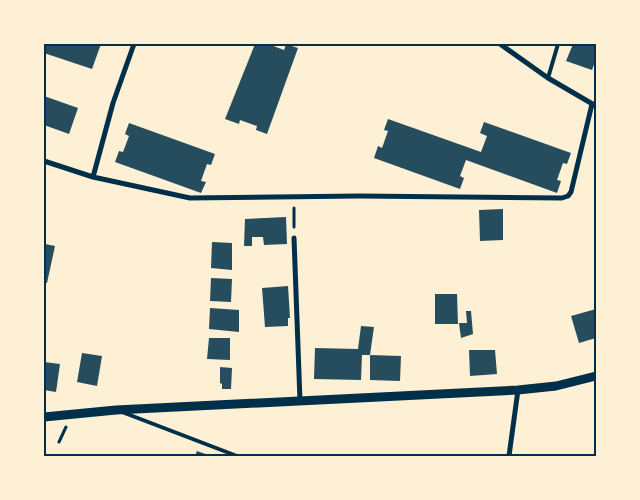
<svg xmlns="http://www.w3.org/2000/svg" width="640" height="500" font-family="'Noto Sans',sans-serif">
<style>
.building{fill:#264d5e}
.lines{fill:none;stroke-linecap:round;stroke-linejoin:round}
.path{stroke:#003049;stroke-width:3}
.service{stroke:#003049;stroke-width:4}
.minor{stroke:#003049;stroke-width:5}
.tertiary{stroke:#003049;stroke-width:9}
.neatline{fill:none;stroke:#003049;stroke-width:2}
</style>
<rect width="100%" height="100%" fill="#fdf0d5"/>
<path class="building" d="M 44,44 L 101,44 L 92,69 L 44,53 Z
M 255,44 L 268,44 L 284,50 L 286,44 L 298,48 L 267,134 L 256,130 L 257,126 L 240,120 L 239,124 L 225,119 Z
M 573,44 L 596,44 L 596,59 L 592,70 L 566,61 Z
M 44,96 L 78,108 L 69,134 L 44,125 Z
M 388,119 L 481,152 L 487,136 L 480,133 L 484,122 L 571,153 L 567,164 L 563,163 L 557,180 L 561,181 L 557,193 L 466,160 L 460,176 L 464,178 L 460,189 L 374,158 L 378,146 L 382,148 L 388,131 L 384,130 Z
M 129,123 L 215,154 L 211,165 L 207,164 L 201,181 L 206,182 L 201,193 L 115,162 L 119,151 L 123,152 L 129,136 L 125,134 Z
M 503,209 L 503,240 L 480,241 L 479,210 Z
M 286,217 L 287,244 L 264,245 L 263,237 L 252,237 L 252,246 L 244,246 L 245,219 Z
M 212,242 L 232,243 L 232,270 L 211,268 Z
M 45,244 L 55,246 L 47,283 L 44,283 Z
M 211,278 L 232,279 L 231,302 L 210,301 Z
M 288,286 L 290,318 L 288,318 L 288,326 L 265,327 L 262,288 Z
M 435,294 L 457,294 L 458,324 L 435,324 Z
M 210,308 L 239,310 L 239,332 L 209,329 Z
M 596,309 L 596,338 L 579,343 L 571,316 Z
M 466,311 L 471,311 L 473,334 L 461,338 L 459,323 L 467,323 Z
M 361,326 L 374,327 L 370,355 L 362,355 L 361,380 L 314,379 L 315,348 L 358,349 Z
M 209,338 L 230,338 L 230,360 L 207,359 Z
M 469,350 L 495,350 L 497,374 L 470,376 Z
M 82,353 L 102,356 L 97,386 L 77,382 Z
M 370,355 L 401,356 L 400,381 L 370,380 Z
M 44,362 L 60,364 L 56,392 L 44,390 Z
M 220,367 L 232,368 L 231,389 L 222,389 L 222,384 L 220,383 Z
M 197,451 L 211,456 L 195,456 Z"/>
<g class="lines">
<path class="path" d="M 294,208 L 294,227
M 59,442 L 66,427"/>
<path class="service" d="M 548,78 L 558,44
M 122,412 L 237,456"/>
<path class="minor" d="M 500,44 L 548,78 L 596,106
M 44,161 L 93,177 L 190,198 L 359,196 L 562,198 L 568,196 L 571,192 L 592,104
M 93,177 L 113,103 L 134,44
M 294,238 L 300,401
M 509,456 L 518,390"/>
<path class="tertiary" d="M 44,417 L 116,410 L 518,390 L 556,386 L 596,376"/>
</g>
<rect width="640" height="500" fill="none" stroke="#fdf0d5" stroke-width="90"/>
<rect x="45" y="45" width="550" height="410" class="neatline"/>
</svg>
